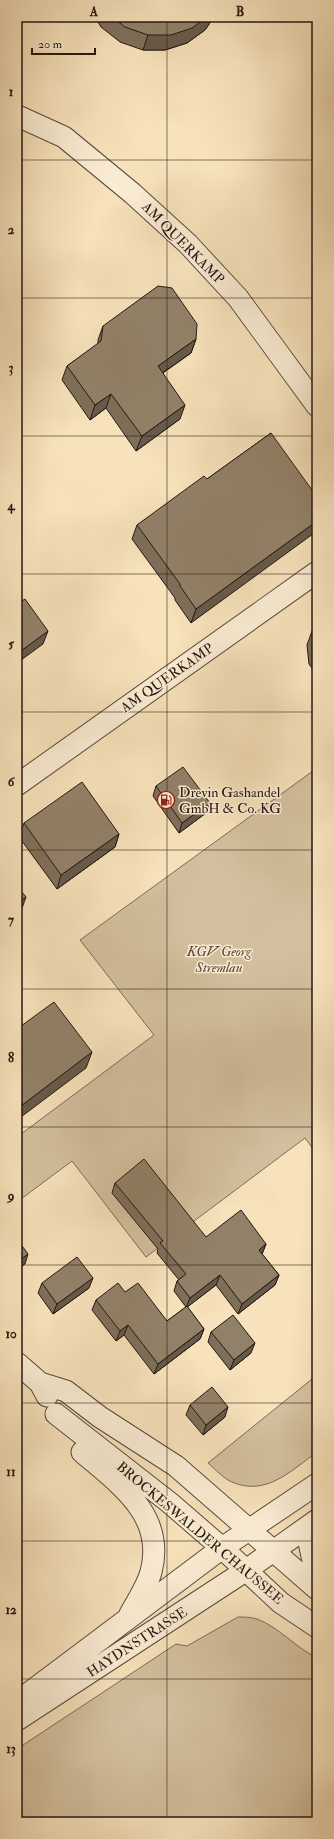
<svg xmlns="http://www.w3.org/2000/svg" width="334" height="1839" font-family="'IM FELL Double Pica',serif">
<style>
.green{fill:#d3bf9e;stroke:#7c6b58}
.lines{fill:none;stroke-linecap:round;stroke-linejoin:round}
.minor-casing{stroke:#5a4a3c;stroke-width:23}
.minor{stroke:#faecd3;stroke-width:21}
.wall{fill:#7e6f5a;stroke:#251711}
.shaded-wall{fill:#665a4a;stroke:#251711}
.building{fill:#928169;stroke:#251711}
.grid{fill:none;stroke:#251711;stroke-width:1;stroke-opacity:0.55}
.labels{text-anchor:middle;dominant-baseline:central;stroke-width:3;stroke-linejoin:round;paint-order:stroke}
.street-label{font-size:14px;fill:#251711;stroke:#faecd3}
.poi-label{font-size:14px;fill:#251711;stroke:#faecd3;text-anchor:start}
.park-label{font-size:14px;font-style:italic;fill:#59493b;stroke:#faecd3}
.neatline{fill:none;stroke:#251711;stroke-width:1.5}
.grid-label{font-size:13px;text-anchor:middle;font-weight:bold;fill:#251711}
</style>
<rect width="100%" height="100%" fill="#f7e2bb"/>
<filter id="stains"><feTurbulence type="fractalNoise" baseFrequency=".005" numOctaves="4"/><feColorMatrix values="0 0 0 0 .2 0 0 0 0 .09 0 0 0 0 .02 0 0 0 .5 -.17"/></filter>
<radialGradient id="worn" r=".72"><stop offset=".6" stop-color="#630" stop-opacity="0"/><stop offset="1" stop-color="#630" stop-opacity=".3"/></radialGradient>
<path class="green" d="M 317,768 L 317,1154 L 305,1138 L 146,1257 L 72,1161 L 17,1202 L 17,1137 L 154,1035 L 80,940 Z
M 317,1375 L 317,1452 C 292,1470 266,1497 232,1482 C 224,1479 215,1469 208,1463 Z
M 238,1617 C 244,1617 251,1617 257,1619 C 280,1628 295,1647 317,1658 L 317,1822 L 17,1822 L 17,1749 L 176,1644 L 187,1646 Z"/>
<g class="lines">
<defs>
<path id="minor" d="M 17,118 L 20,117 L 64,137 L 132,193 L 188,244 L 238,298 L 317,406
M 17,785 L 317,572
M 17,1363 L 40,1383 L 47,1396
M 40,1383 L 66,1391 L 100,1417 L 176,1466 L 317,1589
M 56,1414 L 170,1503 L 222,1548 L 281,1603 L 317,1627
M 82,1452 C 119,1484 166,1515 151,1572 C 147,1587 137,1601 130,1614
M 306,1528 L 313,1561 L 317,1568
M 17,1702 L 222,1548 L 317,1484
M 17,1720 L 245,1571 L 317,1520"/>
</defs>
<use href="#minor" class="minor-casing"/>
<use href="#minor" class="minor"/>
</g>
<path class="wall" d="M 95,17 L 214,17 L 205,30 L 187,43 L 165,50 L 143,50 L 120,42 L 101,27 Z
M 103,326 L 196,339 L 191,353 L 163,373 L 180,419 L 136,451 L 106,408 L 90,420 L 62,380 L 67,366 L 98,344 L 98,340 Z
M 271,433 L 191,623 L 175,600 L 175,598 L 132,539 L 137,525 L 207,479 Z
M 317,627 L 317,675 L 309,664 L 307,645 L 312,631 Z
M 156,786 L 210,803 L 206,813 L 179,833 L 153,796 Z
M 24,823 L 119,834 L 115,847 L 57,889 L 19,837 Z
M 115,1183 L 206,1237 L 266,1244 L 262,1254 L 279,1275 L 275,1285 L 238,1314 L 216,1285 L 187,1307 L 204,1329 L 200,1339 L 154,1374 L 124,1335 L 116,1341 L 92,1310 L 96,1300 L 125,1292 L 167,1321 L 186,1307 L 174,1291 L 177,1281 L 179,1280 L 157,1253 L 158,1249 L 112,1193 Z
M 42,1283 L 89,1288 L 53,1314 L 38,1293 Z
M 211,1332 L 251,1353 L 230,1370 L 208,1342 Z
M 190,1405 L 225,1417 L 203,1435 L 186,1415 Z"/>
<path class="shaded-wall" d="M 207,17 L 214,17 L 205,30 L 187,43 L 165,50 L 143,50 L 148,35 Z
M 196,339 L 191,353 L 152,380 L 158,366 Z
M 111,394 L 106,408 L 90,420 L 95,405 Z
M 185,405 L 180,419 L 136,451 L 142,436 Z
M 317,521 L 317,531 L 191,623 L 196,609 Z
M 48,631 L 43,644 L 17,663 L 17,654 Z
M 210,803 L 206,813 L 179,833 L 182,823 Z
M 119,834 L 115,847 L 57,889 L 61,875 Z
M 26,897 L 21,911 L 17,914 L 17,904 Z
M 20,919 L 17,928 L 17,921 Z
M 92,1052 L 86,1068 L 17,1120 L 17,1109 Z
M 266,1244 L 262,1254 L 259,1250 Z
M 28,1254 L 25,1264 L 17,1270 L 17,1262 Z
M 220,1275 L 216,1285 L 186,1308 L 190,1298 Z
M 279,1275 L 275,1285 L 238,1314 L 242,1304 Z
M 93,1278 L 89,1288 L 53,1314 L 57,1304 Z
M 128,1325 L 124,1335 L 116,1341 L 120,1331 Z
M 204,1329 L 200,1339 L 154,1374 L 158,1364 Z
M 255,1343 L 251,1353 L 230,1370 L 234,1360 Z
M 228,1407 L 225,1417 L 203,1435 L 206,1425 Z"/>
<path class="building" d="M 112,17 L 207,17 L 192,28 L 171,35 L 148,35 L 125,27 Z
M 158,286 L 172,288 L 197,324 L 196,339 L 158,366 L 185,405 L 142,436 L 111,394 L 95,405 L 67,366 L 101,341 L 103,326 Z
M 271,433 L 317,497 L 317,521 L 196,609 L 180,586 L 180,584 L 137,525 L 204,476 L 207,479 Z
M 25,599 L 48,631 L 17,654 L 17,604 Z
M 317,627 L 317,655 L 314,651 L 312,631 Z
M 183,767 L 210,803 L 182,823 L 156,786 Z
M 82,782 L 119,834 L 61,875 L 24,823 Z
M 17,886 L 26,897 L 17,904 Z
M 17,915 L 20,919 L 17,921 Z
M 54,1002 L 92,1052 L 17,1109 L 17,1029 Z
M 144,1159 L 206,1237 L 241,1210 L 266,1244 L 259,1250 L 279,1275 L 242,1304 L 220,1275 L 190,1298 L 177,1281 L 186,1274 L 160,1243 L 163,1241 L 115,1183 Z
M 17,1239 L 28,1254 L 17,1262 Z
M 77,1257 L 93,1278 L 57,1304 L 42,1283 Z
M 118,1283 L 125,1292 L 138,1283 L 167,1321 L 187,1306 L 204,1329 L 158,1364 L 128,1325 L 120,1331 L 96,1300 Z
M 233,1315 L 255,1343 L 234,1360 L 211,1332 Z
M 212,1387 L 228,1407 L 206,1425 L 190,1405 Z"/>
<path class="grid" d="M 167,17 L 167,1822M 17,160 L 317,160M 17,298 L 317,298M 17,436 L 317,436M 17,574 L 317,574M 17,712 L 317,712M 17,850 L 317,850M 17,989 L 317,989M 17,1127 L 317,1127M 17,1265 L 317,1265M 17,1403 L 317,1403M 17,1541 L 317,1541M 17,1679 L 317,1679"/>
<defs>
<symbol id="fuel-ring" viewBox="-11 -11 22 22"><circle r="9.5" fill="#faecd3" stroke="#8f2418" stroke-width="1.5"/><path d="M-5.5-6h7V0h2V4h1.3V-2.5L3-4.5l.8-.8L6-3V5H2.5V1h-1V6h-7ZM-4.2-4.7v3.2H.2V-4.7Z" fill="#8f2418"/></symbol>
</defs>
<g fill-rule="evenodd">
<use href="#fuel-ring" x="156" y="790" width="20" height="20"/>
</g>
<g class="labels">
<g class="street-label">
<text transform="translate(183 243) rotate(45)">AM QUERKAMP</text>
<text transform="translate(167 678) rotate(-35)">AM QUERKAMP</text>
<text transform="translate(200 1533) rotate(40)">BROCKESWALDER CHAUSSEE</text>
<text transform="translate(137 1642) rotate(-33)">HAYDNSTRASSE</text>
</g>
<g class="poi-label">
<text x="179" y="792">Drevin Gashandel<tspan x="179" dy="16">GmbH &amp; Co. KG</tspan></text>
</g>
<g class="park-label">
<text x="219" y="951">KGV Georg<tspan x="219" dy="16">Stremlau</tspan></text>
</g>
</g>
<rect width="334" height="1839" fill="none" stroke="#f7e2bb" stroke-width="44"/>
<path d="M32 48v6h63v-6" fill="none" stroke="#251711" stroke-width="2"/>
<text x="38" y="48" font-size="12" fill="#251711" stroke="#faecd3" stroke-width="3" paint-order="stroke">20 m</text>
<rect x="22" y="22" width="290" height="1795" class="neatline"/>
<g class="grid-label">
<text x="94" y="16">A</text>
<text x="240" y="16">B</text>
<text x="11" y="96">1</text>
<text x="11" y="234">2</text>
<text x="11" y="372">3</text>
<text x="11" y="510">4</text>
<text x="11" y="648">5</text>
<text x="11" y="786">6</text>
<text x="11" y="924">7</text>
<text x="11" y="1062">8</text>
<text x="11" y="1200">9</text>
<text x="11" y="1338">10</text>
<text x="11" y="1476">11</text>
<text x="11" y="1614">12</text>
<text x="11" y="1753">13</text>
</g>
<rect width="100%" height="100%" filter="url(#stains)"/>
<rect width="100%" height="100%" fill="url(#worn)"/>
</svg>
